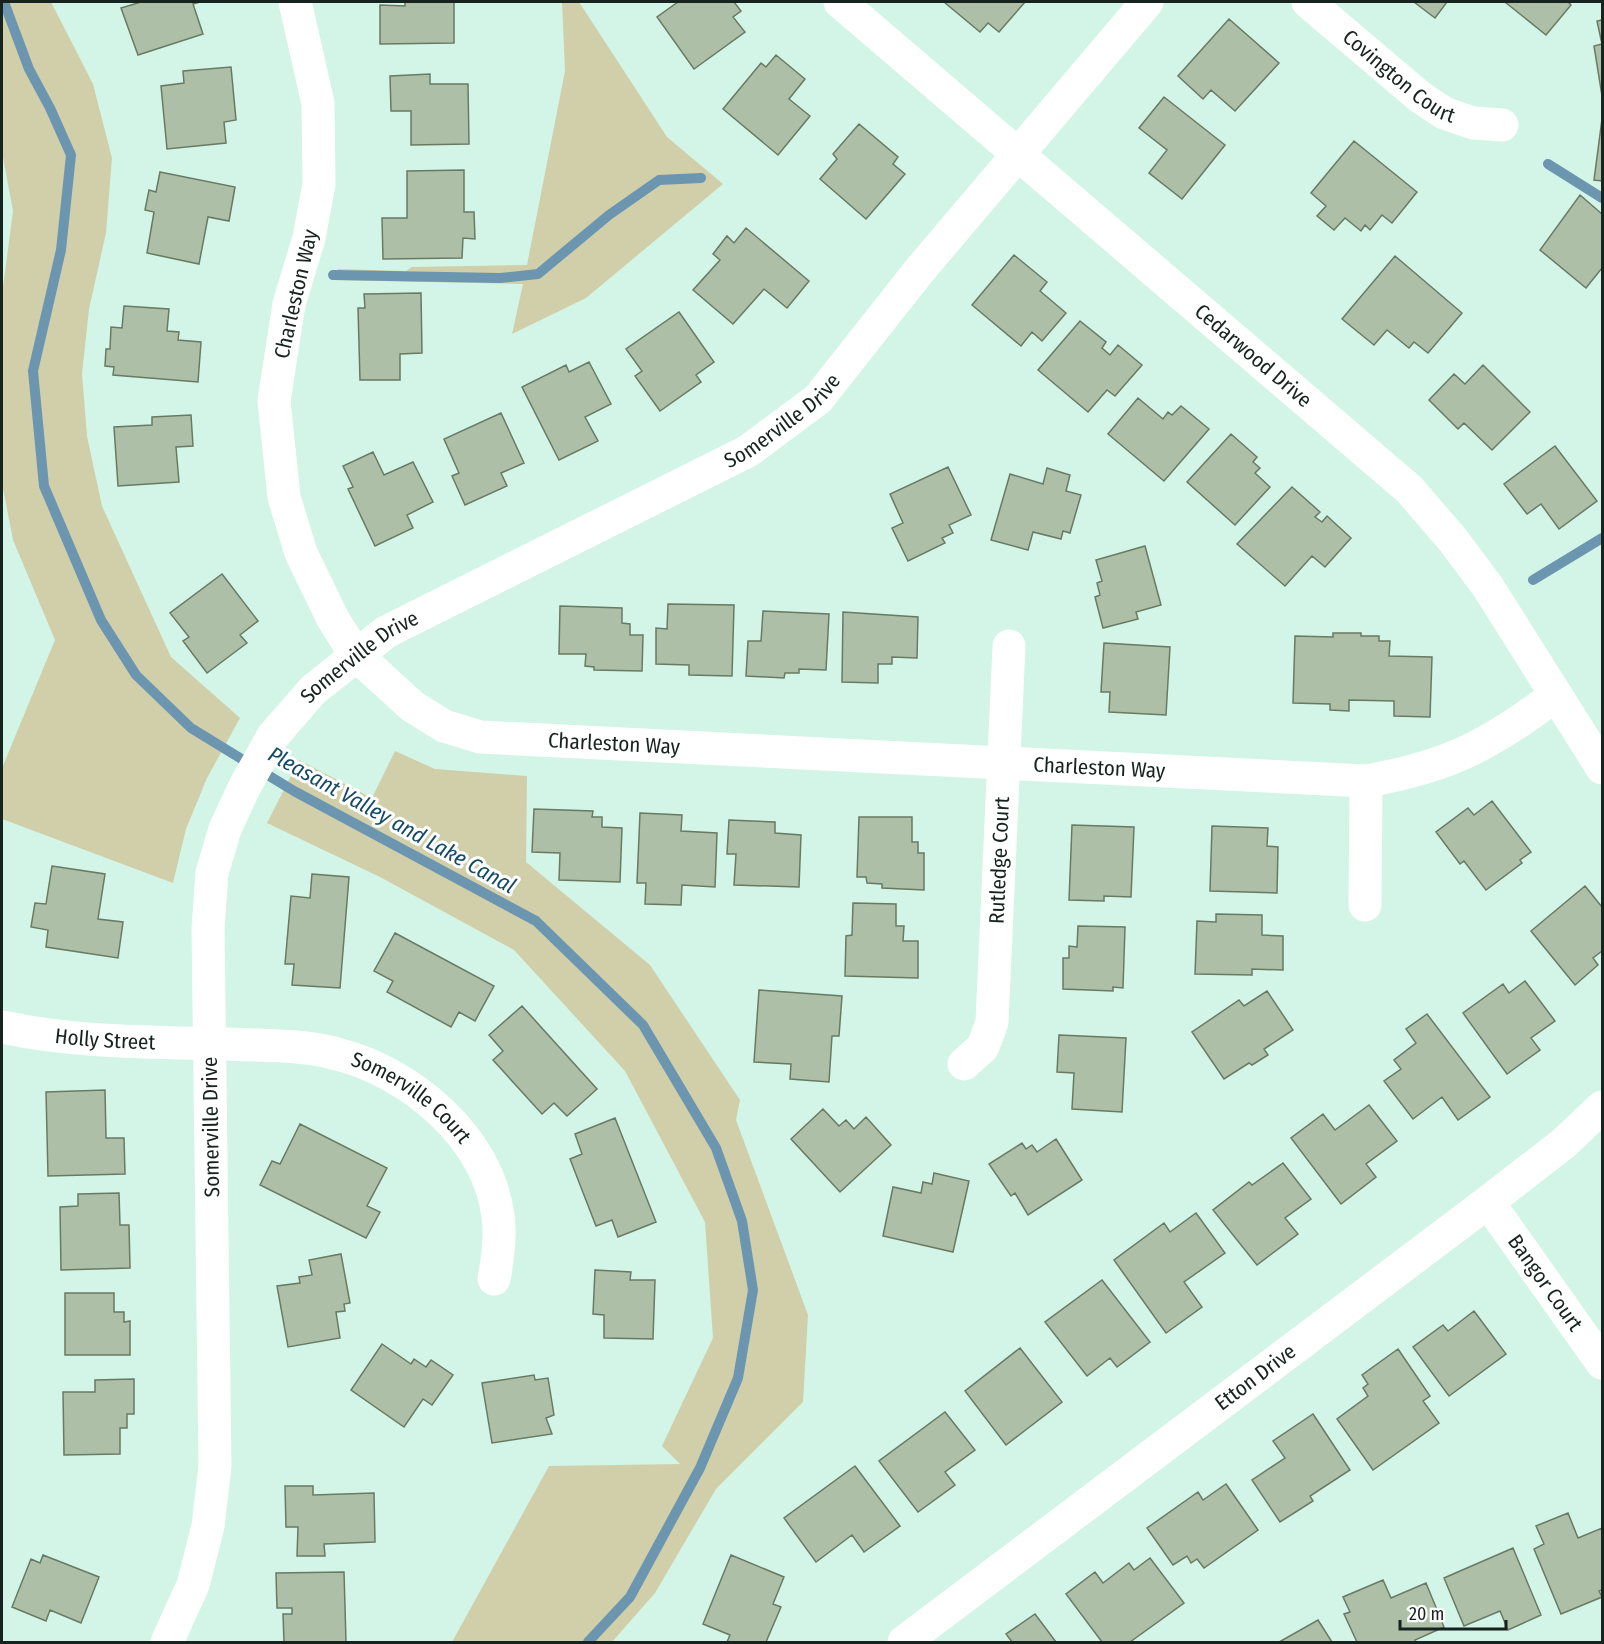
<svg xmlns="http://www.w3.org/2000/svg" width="1604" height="1644" font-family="'Fira Sans Condensed',sans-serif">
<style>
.green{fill:#d0cfa9}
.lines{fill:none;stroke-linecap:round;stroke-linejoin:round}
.stream{stroke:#6c96b0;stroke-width:10}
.building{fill:#adc0a7;stroke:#697a63;stroke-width:1.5}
.minor{stroke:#fff;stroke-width:33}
.labels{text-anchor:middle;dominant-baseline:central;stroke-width:6;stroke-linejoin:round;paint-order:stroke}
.street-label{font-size:21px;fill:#16231e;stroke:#fff}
.water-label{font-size:22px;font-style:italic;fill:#144a66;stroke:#fff}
</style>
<rect width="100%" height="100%" fill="#d2f5e8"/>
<path class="green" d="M 2,2 L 51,2 L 93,84 L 112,158 L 106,233 L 89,309 L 82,374 L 87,436 L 102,506 L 171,657 L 240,718 L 207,778 L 186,829 L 173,883 L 2,819 L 2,768 L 55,640 L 13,540 L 2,483 L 2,295 L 13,211 L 2,152 Z
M 562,2 L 579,2 L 667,137 L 723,184 L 586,298 L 512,334 L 523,284 L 335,280 L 338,269 L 406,271 L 412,267 L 527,265 L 565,71 Z
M 395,751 L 435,769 L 527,776 L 526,862 L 650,965 L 740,1100 L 736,1120 L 808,1315 L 803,1402 L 716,1489 L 655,1593 L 612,1642 L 452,1642 L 549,1466 L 680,1464 L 662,1446 L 713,1338 L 705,1222 L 625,1071 L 514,950 L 380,877 L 267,823 L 299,760 L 372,798 Z"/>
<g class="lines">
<path class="stream" d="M 4,2 L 29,69 L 50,108 L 71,155 L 61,250 L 33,371 L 44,486 L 101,620 L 136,675 L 191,728 L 294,791 L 536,921 L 643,1025 L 716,1148 L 742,1221 L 753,1290 L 738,1378 L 700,1468 L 630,1597 L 588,1642
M 1548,164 L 1602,198
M 333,275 L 500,278 L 538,274 L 609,215 L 659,180 L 701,178
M 1533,580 L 1602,538"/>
</g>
<path class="building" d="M 141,2 L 200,2 L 193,4 L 203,34 L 138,55 L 121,8 Z
M 405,2 L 454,2 L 454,43 L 380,44 L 380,5 L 405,6 Z
M 678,2 L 734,2 L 741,11 L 733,17 L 745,32 L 694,69 L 657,17 Z
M 944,2 L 1025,2 L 999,32 L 988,23 L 980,32 Z
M 1414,2 L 1447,2 L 1435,18 Z
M 1505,2 L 1568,2 L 1571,5 L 1546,35 Z
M 1229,19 L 1279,63 L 1235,111 L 1211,90 L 1203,99 L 1178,76 Z
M 1602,20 L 1602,96 L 1594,46 L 1602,44 L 1597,21 Z
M 776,55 L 805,79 L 789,99 L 810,116 L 778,155 L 723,109 L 761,63 L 766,67 Z
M 231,67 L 236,120 L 224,122 L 226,143 L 167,149 L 161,86 L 184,83 L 183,71 Z
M 430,74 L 430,84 L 468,84 L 469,144 L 411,145 L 411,111 L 391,111 L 390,76 Z
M 1164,97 L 1225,145 L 1182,199 L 1149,173 L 1167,150 L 1139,128 Z
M 1602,119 L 1602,181 L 1594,180 Z
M 859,124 L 898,157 L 893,164 L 905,174 L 866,219 L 820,179 L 837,159 L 833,154 Z
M 1354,141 L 1417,192 L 1392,223 L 1382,215 L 1370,230 L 1365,225 L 1361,231 L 1345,218 L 1334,230 L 1317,216 L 1326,206 L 1311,193 Z
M 464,170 L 464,212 L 474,212 L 475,239 L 463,238 L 462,258 L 383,259 L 382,218 L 407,218 L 407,171 Z
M 160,172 L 235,187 L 229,221 L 208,217 L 199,264 L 147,253 L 154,212 L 145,210 L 149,190 L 156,192 Z
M 1580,195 L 1602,214 L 1602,268 L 1586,288 L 1540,250 Z
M 746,228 L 809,281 L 787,308 L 764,289 L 733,324 L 693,290 L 720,260 L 713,254 L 727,236 L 734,243 Z
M 1014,255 L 1047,282 L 1040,291 L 1066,313 L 1042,341 L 1032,332 L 1021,346 L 972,305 Z
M 1395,256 L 1462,313 L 1428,353 L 1414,342 L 1409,348 L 1387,330 L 1374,345 L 1342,319 Z
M 421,293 L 422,353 L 400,354 L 400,380 L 360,380 L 358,308 L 365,308 L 364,294 Z
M 124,306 L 169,309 L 167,331 L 179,332 L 178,340 L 201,342 L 198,382 L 113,375 L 114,367 L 105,366 L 106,349 L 110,349 L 111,327 L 122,328 Z
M 679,312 L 714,362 L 696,375 L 701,382 L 660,411 L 635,376 L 642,371 L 626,349 Z
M 1080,321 L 1106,342 L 1102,348 L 1110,355 L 1118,345 L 1142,365 L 1115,396 L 1107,390 L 1088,412 L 1038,370 Z
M 589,362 L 611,404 L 585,417 L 598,441 L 559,460 L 522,387 L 566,365 L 569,372 Z
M 1483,365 L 1530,412 L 1492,450 L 1464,423 L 1458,429 L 1429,400 L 1454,374 L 1465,384 Z
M 1138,398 L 1163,419 L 1168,412 L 1172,415 L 1181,406 L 1209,429 L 1164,481 L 1108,434 Z
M 501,413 L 524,463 L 501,473 L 507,486 L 465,505 L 452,476 L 459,473 L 444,439 Z
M 191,415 L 193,446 L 176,447 L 179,482 L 118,486 L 114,427 L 152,425 L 152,417 Z
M 1231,434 L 1257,457 L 1253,462 L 1260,468 L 1255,473 L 1270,487 L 1235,525 L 1187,482 Z
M 1555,446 L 1597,501 L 1559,529 L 1541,504 L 1527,514 L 1504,484 Z
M 373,452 L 384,475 L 413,462 L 433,502 L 407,515 L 413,528 L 375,546 L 348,489 L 353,487 L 343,466 Z
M 948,467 L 971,515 L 949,525 L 953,533 L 942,538 L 945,543 L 908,561 L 892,528 L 903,523 L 890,494 Z
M 1047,468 L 1070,475 L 1066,491 L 1081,495 L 1070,533 L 1063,531 L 1061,539 L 1033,532 L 1028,550 L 991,540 L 1010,474 L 1043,484 Z
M 1292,487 L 1320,512 L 1315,517 L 1322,522 L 1327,516 L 1351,538 L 1325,567 L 1312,556 L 1285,586 L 1237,544 Z
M 1145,546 L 1161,605 L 1136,612 L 1138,619 L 1103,628 L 1095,597 L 1100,595 L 1097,583 L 1102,581 L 1096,560 Z
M 222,574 L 258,621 L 240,635 L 247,643 L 207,673 L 183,641 L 189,637 L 170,613 Z
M 668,604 L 734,605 L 732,676 L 689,675 L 689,665 L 656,664 L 656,628 L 667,629 Z
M 560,606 L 622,608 L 622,623 L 630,624 L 630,635 L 643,635 L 642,671 L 594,670 L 594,667 L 585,666 L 586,654 L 559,654 Z
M 763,611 L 829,614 L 826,670 L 799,669 L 799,673 L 785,673 L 784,678 L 746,676 L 748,641 L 761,641 Z
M 843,612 L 918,617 L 917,658 L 892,657 L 892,664 L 878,664 L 878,683 L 842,682 Z
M 1333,633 L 1361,633 L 1361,636 L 1379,636 L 1379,641 L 1390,641 L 1389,656 L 1432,657 L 1430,717 L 1394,716 L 1394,701 L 1349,700 L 1349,711 L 1330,710 L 1330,704 L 1293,703 L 1295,636 L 1333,637 Z
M 1104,643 L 1170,647 L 1166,715 L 1109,712 L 1110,692 L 1101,692 Z
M 1492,801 L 1531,852 L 1520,860 L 1522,863 L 1486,890 L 1464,861 L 1460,864 L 1436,832 L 1468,808 L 1474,815 Z
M 534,809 L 593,811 L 592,817 L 602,817 L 602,827 L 622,828 L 620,882 L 559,880 L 560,853 L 532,852 Z
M 640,813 L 682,815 L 681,831 L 717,833 L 715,887 L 682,885 L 681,905 L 645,904 L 646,883 L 637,883 Z
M 859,817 L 912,817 L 912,842 L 918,842 L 918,853 L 924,853 L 924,890 L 882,888 L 882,884 L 867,883 L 866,877 L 857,877 Z
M 729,820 L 775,822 L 775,833 L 801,835 L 799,887 L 734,885 L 736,854 L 727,854 Z
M 1072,825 L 1134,827 L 1131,897 L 1104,896 L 1104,901 L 1069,900 Z
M 1212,826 L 1268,828 L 1267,846 L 1278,847 L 1277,893 L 1210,891 Z
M 52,866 L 105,874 L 98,919 L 123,922 L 118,958 L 46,947 L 48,930 L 31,927 L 35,903 L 46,904 Z
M 312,874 L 349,877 L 340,988 L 292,985 L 294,964 L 285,964 L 291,896 L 310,898 Z
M 1585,886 L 1602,907 L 1602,951 L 1593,958 L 1598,965 L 1575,985 L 1531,931 Z
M 853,903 L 896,904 L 896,926 L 904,926 L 903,941 L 918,941 L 918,978 L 845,976 L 846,936 L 852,935 Z
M 1216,914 L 1262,915 L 1262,935 L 1283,936 L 1283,970 L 1252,969 L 1252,975 L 1195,974 L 1197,921 L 1216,922 Z
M 1078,926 L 1125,927 L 1123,988 L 1113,987 L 1113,991 L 1063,989 L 1063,958 L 1069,958 L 1069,946 L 1077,947 Z
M 395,933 L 494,986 L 475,1021 L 459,1012 L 451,1027 L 387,992 L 393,981 L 374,971 Z
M 1525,981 L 1555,1021 L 1531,1038 L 1540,1050 L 1507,1074 L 1463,1013 L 1503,984 L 1509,993 Z
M 759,990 L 842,996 L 839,1036 L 832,1036 L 829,1082 L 790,1079 L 791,1064 L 754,1062 Z
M 1267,991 L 1293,1030 L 1264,1049 L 1268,1055 L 1252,1065 L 1249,1063 L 1224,1079 L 1192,1032 L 1239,1000 L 1244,1006 Z
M 522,1006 L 597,1089 L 567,1116 L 554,1103 L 542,1114 L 493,1060 L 503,1051 L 489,1035 Z
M 1427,1014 L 1490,1097 L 1458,1120 L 1442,1097 L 1413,1119 L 1384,1081 L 1401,1069 L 1394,1060 L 1416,1043 L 1406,1029 Z
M 1059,1035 L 1126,1038 L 1122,1112 L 1072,1109 L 1074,1073 L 1057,1072 Z
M 105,1090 L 106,1138 L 124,1138 L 125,1174 L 48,1176 L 46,1092 Z
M 1369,1105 L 1397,1141 L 1366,1164 L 1376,1177 L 1341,1204 L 1291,1138 L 1323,1114 L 1335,1130 Z
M 823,1109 L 839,1126 L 846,1120 L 854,1129 L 866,1117 L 891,1145 L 840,1192 L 791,1139 Z
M 615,1118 L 656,1222 L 618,1237 L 612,1220 L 596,1226 L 570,1159 L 582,1154 L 575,1134 Z
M 300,1124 L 387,1168 L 367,1206 L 380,1212 L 366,1238 L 260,1185 L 272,1161 L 280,1164 Z
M 1056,1139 L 1082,1180 L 1028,1215 L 1015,1193 L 1011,1196 L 989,1164 L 1022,1143 L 1026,1149 L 1032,1145 L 1037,1152 Z
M 1283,1163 L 1311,1199 L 1285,1218 L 1298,1234 L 1257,1265 L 1213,1210 L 1249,1182 L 1252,1185 Z
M 934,1173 L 969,1181 L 953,1252 L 883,1236 L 893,1187 L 921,1193 L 923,1182 L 932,1184 Z
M 119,1193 L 120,1225 L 129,1225 L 130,1268 L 61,1270 L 60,1207 L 78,1206 L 78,1194 Z
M 1196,1213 L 1225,1253 L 1184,1282 L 1202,1307 L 1166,1333 L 1114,1260 L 1164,1223 L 1170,1232 Z
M 341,1254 L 350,1303 L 344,1304 L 345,1311 L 336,1312 L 340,1338 L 288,1347 L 277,1286 L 300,1283 L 299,1277 L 312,1275 L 309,1260 Z
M 595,1270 L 631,1272 L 630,1280 L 655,1280 L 653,1339 L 604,1338 L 604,1315 L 593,1314 Z
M 1102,1280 L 1150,1342 L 1117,1367 L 1110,1358 L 1087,1376 L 1045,1322 Z
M 65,1293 L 114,1293 L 114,1312 L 124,1312 L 124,1322 L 130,1321 L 130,1355 L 65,1355 Z
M 1474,1311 L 1506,1354 L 1449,1396 L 1413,1347 L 1443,1325 L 1448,1331 Z
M 382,1344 L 411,1364 L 414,1359 L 426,1367 L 431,1360 L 453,1375 L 432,1405 L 423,1399 L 404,1427 L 351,1390 Z
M 1020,1348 L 1062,1402 L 1006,1445 L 965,1391 Z
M 1398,1349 L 1430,1396 L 1423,1401 L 1439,1423 L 1373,1470 L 1337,1419 L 1368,1396 L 1363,1388 L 1368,1384 L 1362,1375 Z
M 534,1375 L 535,1380 L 548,1378 L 554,1415 L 546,1418 L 552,1434 L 492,1443 L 482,1383 Z
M 134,1379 L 134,1414 L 127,1414 L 127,1428 L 120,1428 L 120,1454 L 64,1455 L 63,1392 L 95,1392 L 95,1380 Z
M 945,1412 L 975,1450 L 945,1472 L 955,1485 L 918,1512 L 879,1461 Z
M 1313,1414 L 1350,1470 L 1310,1496 L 1313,1501 L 1280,1522 L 1252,1480 L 1285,1458 L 1273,1441 Z
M 855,1466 L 900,1526 L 864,1552 L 852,1535 L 816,1562 L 784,1518 Z
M 1226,1484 L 1258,1530 L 1204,1568 L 1197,1559 L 1191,1563 L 1187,1556 L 1173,1565 L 1147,1528 L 1198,1492 L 1203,1500 Z
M 285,1486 L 313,1486 L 313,1495 L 374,1493 L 375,1542 L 324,1544 L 325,1556 L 297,1556 L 298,1527 L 286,1527 Z
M 1568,1513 L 1578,1538 L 1602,1528 L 1602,1590 L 1599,1591 L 1602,1597 L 1561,1614 L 1534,1549 L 1544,1544 L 1536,1526 Z
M 1513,1548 L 1541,1615 L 1508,1630 L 1500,1611 L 1464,1626 L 1444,1578 Z
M 43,1555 L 99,1577 L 81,1623 L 50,1610 L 46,1621 L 12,1607 L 31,1559 L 40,1563 Z
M 731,1555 L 784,1577 L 773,1604 L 781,1607 L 766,1642 L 727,1642 L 730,1635 L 703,1624 Z
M 1150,1558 L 1184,1603 L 1130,1642 L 1102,1642 L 1066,1594 L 1095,1572 L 1103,1583 L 1129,1563 L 1134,1570 Z
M 344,1572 L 346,1642 L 284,1642 L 283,1614 L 292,1614 L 292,1608 L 277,1608 L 276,1573 Z
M 1383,1580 L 1391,1598 L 1426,1583 L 1444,1627 L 1415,1640 L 1416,1642 L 1357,1642 L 1344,1614 L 1350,1612 L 1343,1597 Z
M 1035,1614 L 1056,1642 L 1012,1642 L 1006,1634 Z
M 1318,1620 L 1332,1642 L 1279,1642 Z"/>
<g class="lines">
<g class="minor">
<path id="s1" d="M 295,2 L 318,103 L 319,184 L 309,238 L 289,304 L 274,401 L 284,497 L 301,553 L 333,619 L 355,654 L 412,706 L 444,726 L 480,737 L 1366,781 C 1448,767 1490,745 1556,695"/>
<path id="s2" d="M 840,2 L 1409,489 L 1453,540 L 1488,587 L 1602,768"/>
<path id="s3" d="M 1308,2 L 1420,97 L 1444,113 L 1473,123 L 1502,125"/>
<path d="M 1365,905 L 1366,781"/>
<path id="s4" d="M 2,1027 C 77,1043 151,1042 228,1044 C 264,1046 301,1044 337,1054 C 410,1072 488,1137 498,1216 C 501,1237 498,1258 494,1279"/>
<path id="s5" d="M 964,1064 L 983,1047 L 992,1022 L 1009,646"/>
<path id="s6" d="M 1488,1202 L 1602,1363"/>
<path id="s7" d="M 167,1642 L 193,1585 L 208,1526 L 215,1466 L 208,928 L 212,873 L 225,829 L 244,788 L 273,736 L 313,690 L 386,632 L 748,451 L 818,399 L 919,271 L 1147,2"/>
<path id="s8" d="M 904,1642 L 1488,1202 L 1564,1143 L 1602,1107"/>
</g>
</g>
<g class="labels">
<g class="street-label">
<text stroke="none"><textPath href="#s3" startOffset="118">Covington Court</textPath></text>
<text transform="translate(296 294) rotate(-77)">Charleston Way</text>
<text stroke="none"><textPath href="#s2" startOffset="544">Cedarwood Drive</textPath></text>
<text stroke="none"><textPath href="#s7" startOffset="1532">Somerville Drive</textPath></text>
<text stroke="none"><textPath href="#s7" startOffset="1046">Somerville Drive</textPath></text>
<text stroke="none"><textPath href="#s1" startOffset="963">Charleston Way</textPath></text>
<text stroke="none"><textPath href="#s1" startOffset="1449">Charleston Way</textPath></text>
<text stroke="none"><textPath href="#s5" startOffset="214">Rutledge Court</textPath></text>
<text stroke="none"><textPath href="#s4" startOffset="104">Holly Street</textPath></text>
<text stroke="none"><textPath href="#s4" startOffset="424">Somerville Court</textPath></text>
<text transform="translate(211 1127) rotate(-91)">Somerville Drive</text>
<text stroke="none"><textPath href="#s6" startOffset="99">Bangor Court</textPath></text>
<text stroke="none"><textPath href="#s8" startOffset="440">Etton Drive</textPath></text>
</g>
<g class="water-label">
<text transform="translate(392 820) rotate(29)">Pleasant Valley and Lake Canal</text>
</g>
</g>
<rect width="1604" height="1644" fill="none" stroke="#16231e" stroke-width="6"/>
<path d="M1400 1620v9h106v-9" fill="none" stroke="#16231e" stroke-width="3"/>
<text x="1409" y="1620" font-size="18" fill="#16231e" stroke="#ffffff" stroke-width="4.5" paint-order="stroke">20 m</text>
</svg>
